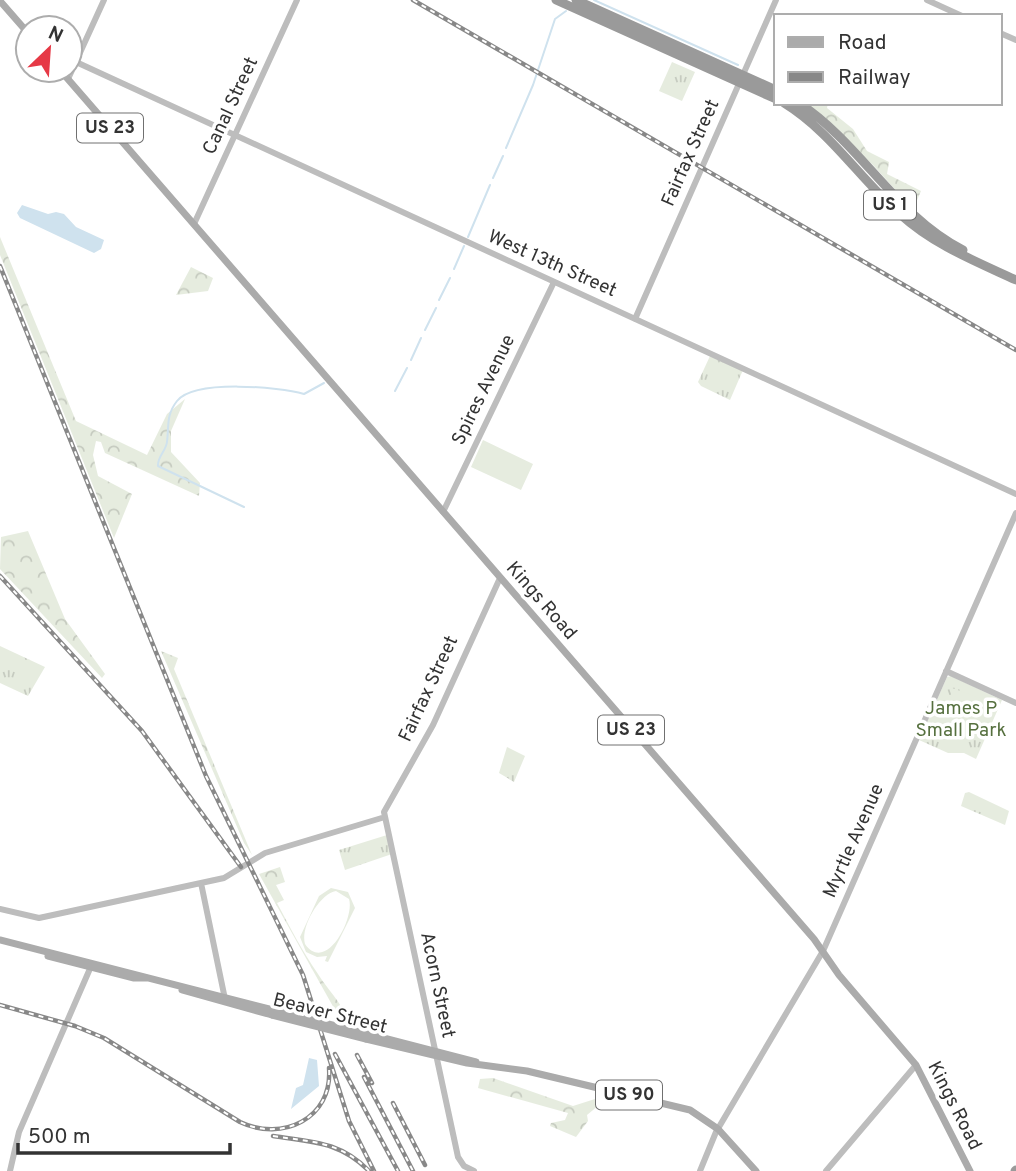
<svg xmlns="http://www.w3.org/2000/svg" width="1016" height="1171" font-family="Overpass,sans-serif">
<style>
.grass{fill:url(#grass-tufts)}
.forest{fill:url(#forest-crowns)}
.pitch{fill:#e6ecdf;fill-rule:evenodd}
.water{fill:#cfe2ee}
.lines{fill:none;stroke-linecap:round;stroke-linejoin:round}
.stream{stroke:#cfe2ee;stroke-width:2}
.secondary{stroke:#bdbdbd;stroke-width:6}
.primary{stroke:#ababab;stroke-width:7}
.highway{stroke:#9a9a9a;stroke-width:9}
.rail-casing{stroke:#888;stroke-width:4.5}
.rail{stroke:#fff;stroke-width:2;stroke-dasharray:5;stroke-linecap:butt}
.primary-bridge{stroke:#ababab;stroke-width:7}
.labels{text-anchor:middle;dominant-baseline:central;stroke-width:7;stroke-linejoin:round;paint-order:stroke}
.shield{fill:#fff;stroke:#707070;stroke-width:2}
.shield-label{font-size:18px;font-weight:bold;fill:#333}
.street-label{font-size:19px;fill:#333;stroke:#fff}
.park-label{font-size:19px;fill:#56703f;stroke:#fff}
</style>
<defs>
<pattern id="grass-tufts" width="24" height="20" patternUnits="userSpaceOnUse" patternTransform="scale(1.75)"><rect width="24" height="20" fill="#e6ecdf"/><path d="M3 7l-1-3M5 7V3M7 7l1-3M15 17l-1-3M17 17v-4M19 17l1-3" fill="none" stroke="#c6cbc0"/></pattern>
<pattern id="forest-crowns" width="20" height="18" patternUnits="userSpaceOnUse" patternTransform="scale(1.75)"><rect width="20" height="18" fill="#e6ecdf"/><path d="M2 6a3 3 0 1 1 6 0M12 15a3 3 0 1 1 6 0" fill="none" stroke="#c6cbc0"/></pattern>
</defs>
<rect width="100%" height="100%" fill="#fff"/>
<path class="grass" d="M 672,62 L 695,72 L 682,101 L 659,91 Z
M 710,356 L 743,370 L 730,400 L 701,386 L 698,382 Z
M 0,646 L 45,667 L 28,696 L 0,683 Z
M 951,676 L 1002,700 L 976,759 L 964,753 L 948,753 L 919,740 L 947,677 Z
M 507,747 L 525,756 L 514,782 L 499,773 Z
M 969,792 L 1009,811 L 1005,825 L 961,806 L 965,793 Z
M 387,835 L 392,854 L 345,870 L 339,850 Z"/>
<path class="forest" d="M 806,103 L 828,103 L 827,108 L 853,129 L 867,151 L 889,162 L 887,174 L 921,191 L 915,205 L 909,205 L 873,165 Z
M 0,237 L 76,421 L 147,455 L 167,414 L 185,399 L 171,431 L 171,452 L 200,483 L 199,496 L 105,453 L 101,442 L 96,441 L 93,455 L 98,476 L 132,494 L 114,538 L 0,255 Z
M 191,267 L 213,278 L 208,291 L 176,295 Z
M 28,531 L 65,619 L 105,674 L 102,678 L 0,569 L 1,537 Z
M 161,651 L 178,658 L 174,669 L 252,855 L 244,843 Z
M 280,867 L 285,882 L 276,885 L 284,900 L 277,903 C 290,927 302,951 318,974 C 328,990 340,1001 348,1019 L 340,1019 L 259,874 Z
M 493,1078 L 573,1106 L 595,1099 L 598,1092 L 610,1096 L 587,1115 L 588,1121 L 576,1137 L 550,1126 L 551,1123 L 565,1120 L 568,1113 L 478,1088 L 480,1079 Z"/>
<path class="pitch" d="M 483,440 L 533,464 L 521,490 L 471,467 Z
M 952,688 L 985,700 L 989,716 L 984,734 L 948,731 Z
M 331,888 L 348,892 L 355,908 L 328,962 L 325,961 L 327,956 L 317,957 L 306,952 L 300,937 L 319,896 ZM 336,891 L 349,899 C 355,918 326,974 305,944 C 300,928 319,894 336,891 Z"/>
<path class="water" d="M 22,205 L 48,214 L 56,212 L 64,214 L 76,227 L 104,240 L 101,249 L 94,253 L 20,218 L 17,213 Z
M 309,1058 L 317,1060 L 319,1086 L 291,1109 L 296,1088 L 303,1085 Z"/>
<g class="lines">
<path class="stream" d="M 594,0 L 738,65
M 506,148 L 533,85 L 555,19 L 566,11
M 493,178 L 503,156
M 468,237 L 490,185
M 454,269 L 464,246
M 439,300 L 450,278
M 425,330 L 436,308
M 411,360 L 421,338
M 395,391 L 407,368
M 244,507 L 158,466 C 157,457 166,451 167,442 C 169,426 166,415 177,401 C 195,379 279,387 304,394 L 324,383"/>
<path class="secondary" d="M 927,0 L 962,16
M 1000,33 L 1016,40
M 76,62 L 1016,494
M 68,79 L 104,0
M 194,224 L 297,0
M 635,319 L 776,0
M 443,512 L 554,282
M 946,671 L 1016,703
M 201,883 L 225,999
M 0,909 L 39,918 L 224,878 L 265,853 L 385,817
M 10,1171 L 19,1132 L 92,964
M 474,1171 L 464,1166 L 458,1157 L 384,812 L 433,725 L 500,578
M 700,1171 L 716,1132 L 823,951 L 1016,513
M 826,1171 L 916,1065"/>
<path class="primary" d="M 0,1 L 28,33
M 60,70 L 814,939 L 839,975 L 916,1065 L 970,1171
M 0,940 L 273,1010
M 48,956 L 134,978 L 146,978
M 182,990 L 272,1015
M 368,1034 L 476,1062
M 366,1039 L 467,1063 L 527,1071 L 690,1110 L 718,1129 L 756,1171"/>
<path class="highway" d="M 556,0 L 776,99
M 576,0 L 776,90
M 784,103 C 831,132 859,178 900,214 C 934,245 975,261 1016,280
M 799,103 C 862,145 895,215 963,250
M 1015,1171 L 1016,1170"/>
<defs>
<path id="rail" d="M 413,0 L 1016,350
M 0,266 L 206,776 L 303,975 L 349,1121 L 374,1171
M 0,576 L 142,731 L 241,867
M 0,1005 L 75,1026 L 104,1038 L 240,1122 C 282,1142 333,1119 329,1068
M 335,1054 L 398,1171
M 357,1055 L 372,1083
M 364,1077 L 413,1171
M 393,1103 L 425,1165
M 273,1136 C 311,1142 340,1141 369,1171"/>
</defs>
<use href="#rail" class="rail-casing"/>
<use href="#rail" class="rail"/>
<path class="primary-bridge" d="M 273,1010 L 368,1034
M 272,1015 L 366,1039"/>
</g>
<g class="labels">
<g class="shield">
<rect x="77" y="113.5" width="66" height="29" rx="5"/>
<rect x="864" y="190.5" width="52" height="29" rx="5"/>
<rect x="598" y="715.5" width="66" height="29" rx="5"/>
<rect x="596" y="1080.5" width="66" height="29" rx="5"/>
</g>
<g class="shield-label">
<text x="110" y="128">US 23</text>
<text x="890" y="205">US 1</text>
<text x="631" y="730">US 23</text>
<text x="629" y="1095">US 90</text>
</g>
<g class="street-label">
<text transform="translate(231 106) rotate(-65)">Canal Street</text>
<text transform="translate(691 153) rotate(-66)">Fairfax Street</text>
<text transform="translate(552 264) rotate(24)">West 13th Street</text>
<text transform="translate(484 390) rotate(-64)">Spires Avenue</text>
<text transform="translate(541 601) rotate(49)">Kings Road</text>
<text transform="translate(429 689) rotate(-65)">Fairfax Street</text>
<text transform="translate(854 841) rotate(-66)">Myrtle Avenue</text>
<text transform="translate(437 985) rotate(78)">Acorn Street</text>
<text transform="translate(330 1014) rotate(14)">Beaver Street</text>
<text transform="translate(954 1106) rotate(63)">Kings Road</text>
</g>
<g class="park-label">
<text x="961" y="709">James P<tspan x="961" dy="22">Small Park</tspan></text>
</g>
</g>
<rect x="774" y="14" width="228" height="91" fill="#ffffff" stroke="#adadad" stroke-width="2"/>
<rect x="788" y="37" width="35" height="10" fill="#ababab" stroke="#adadad" stroke-width="2"/>
<text x="838" y="49" font-size="21" fill="#333333">Road</text>
<rect x="788" y="72" width="35" height="10" fill="#888888" stroke="#adadad" stroke-width="2"/>
<text x="838" y="84" font-size="21" fill="#333333">Railway</text>
<g transform="translate(49 49) rotate(25)"><circle r="33" fill="#ffffff" stroke="#adadad" stroke-width="2"/>
<path d="M0-5L12 26L0 18L-12 26Z" fill="#e63946"/>
<text y="-10" font-size="19" font-weight="bold" text-anchor="middle" fill="#333333">N</text>
</g>
<path d="M18 1143v10h212v-10" fill="none" stroke="#333333" stroke-width="3.5"/>
<text x="28" y="1143" font-size="21" fill="#333333" stroke="#ffffff" stroke-width="5" paint-order="stroke">500 m</text>
</svg>
